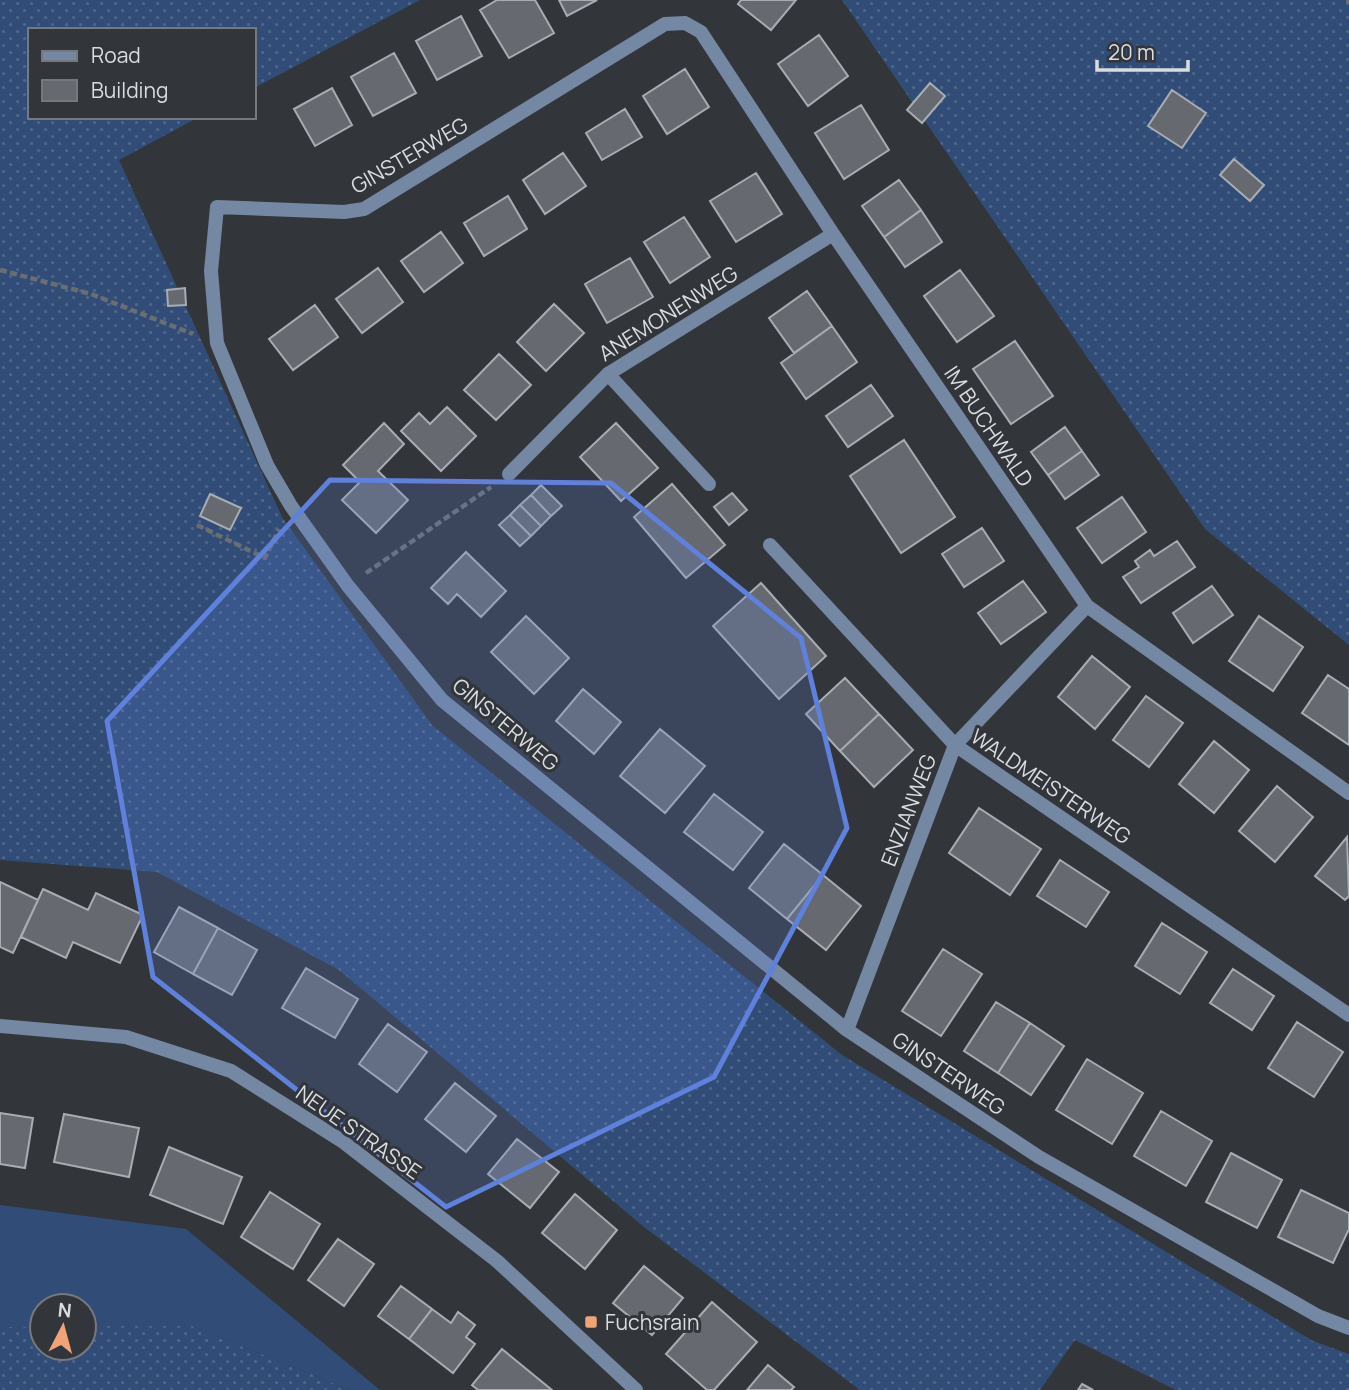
<svg xmlns="http://www.w3.org/2000/svg" width="1349" height="1390" font-family="Manrope,sans-serif">
<style>
.grass{fill:#314d77}
.garden{fill:url(#garden-dots)}
.building{fill:#666a70;stroke:#a8acb3;stroke-width:2}
.lines{fill:none;stroke-linecap:round;stroke-linejoin:round}
.path{stroke:#6a6d72;stroke-width:4.5;stroke-dasharray:7 3.5;stroke-linecap:butt}
.service{stroke:#7487a3;stroke-width:14}
.minor{stroke:#7487a3;stroke-width:14}
.marked{fill:#5f80db;fill-opacity:0.2;stroke:#5f80db;stroke-width:5;stroke-linejoin:round}
.poi-dot{fill:#f0a279;stroke:#32363b;stroke-width:2.5}
.labels{text-anchor:middle;dominant-baseline:central;stroke-width:6;stroke-linejoin:round;paint-order:stroke}
.street-label{font-size:21px;fill:#d9dce0;stroke:#32363b}
.poi-label{font-size:21px;fill:#d9dce0;stroke:#32363b;text-anchor:start}
</style>
<defs>
<pattern id="garden-dots" width="8" height="8" patternUnits="userSpaceOnUse" patternTransform="scale(1.75)"><rect width="8" height="8" fill="#314d77"/><path d="M2 2h.1M6 6h.1" fill="none" stroke="#4e668a" stroke-width="1.8" stroke-linecap="round"/></pattern>
</defs>
<rect width="100%" height="100%" fill="#32363b"/>
<path class="grass" d="M 0,1205 L 186,1229 L 380,1390 L 350,1390 L 192,1326 L 84,1326 L 84,1306 L 42,1306 L 42,1327 L 0,1327 Z"/>
<path class="garden" d="M 0,0 L 420,0 L 254,88 L 254,30 L 30,30 L 30,117 L 199,117 L 119,160 L 282,517 L 432,725 L 842,1055 L 1313,1341 L 1349,1354 L 1349,1390 L 1176,1390 L 1075,1340 L 1040,1390 L 860,1390 L 644,1227 L 339,970 L 157,872 L 0,860 Z
M 842,0 L 1349,0 L 1349,645 L 1205,529 Z
M 84,1326 L 192,1326 L 350,1390 L 0,1390 L 0,1327 L 42,1327 L 42,1348 L 84,1348 Z"/>
<path class="building" d="M 497,0 L 535,0 L 554,33 L 509,58 L 480,10 Z
M 559,0 L 597,0 L 567,16 Z
M 741,0 L 796,0 L 771,30 L 738,4 Z
M 461,16 L 482,56 L 437,80 L 416,41 Z
M 819,35 L 848,76 L 808,106 L 778,64 Z
M 394,53 L 416,93 L 373,116 L 351,77 Z
M 685,69 L 709,107 L 667,134 L 643,96 Z
M 930,83 L 945,96 L 922,123 L 907,110 Z
M 332,88 L 352,125 L 315,146 L 294,109 Z
M 1172,90 L 1206,113 L 1182,148 L 1148,126 Z
M 861,105 L 889,150 L 844,179 L 815,133 Z
M 625,109 L 642,137 L 602,160 L 586,133 Z
M 563,153 L 586,186 L 545,214 L 523,180 Z
M 1234,159 L 1264,185 L 1250,201 L 1220,175 Z
M 756,173 L 782,214 L 736,242 L 710,201 Z
M 899,180 L 921,210 L 884,237 L 862,206 Z
M 508,196 L 527,229 L 484,256 L 464,223 Z
M 921,210 L 942,242 L 905,267 L 884,237 Z
M 684,217 L 710,257 L 670,283 L 644,242 Z
M 441,232 L 463,263 L 424,292 L 401,261 Z
M 630,258 L 653,297 L 607,323 L 585,284 Z
M 378,268 L 403,302 L 362,333 L 336,299 Z
M 960,270 L 994,316 L 957,342 L 924,296 Z
M 185,288 L 186,305 L 168,306 L 167,290 Z
M 807,291 L 832,326 L 794,353 L 769,318 Z
M 554,304 L 584,333 L 546,371 L 517,342 Z
M 315,305 L 338,337 L 293,370 L 269,339 Z
M 832,326 L 857,362 L 806,399 L 781,363 Z
M 1015,341 L 1053,396 L 1011,424 L 973,369 Z
M 499,354 L 531,385 L 496,420 L 464,390 Z
M 871,385 L 893,416 L 848,447 L 826,416 Z
M 447,407 L 476,436 L 441,471 L 401,431 L 419,413 L 430,424 Z
M 384,423 L 404,444 L 378,471 L 408,500 L 376,533 L 342,500 L 360,482 L 343,465 Z
M 616,423 L 658,468 L 621,501 L 580,457 Z
M 1065,427 L 1082,451 L 1048,475 L 1031,452 Z
M 904,440 L 955,517 L 901,553 L 850,476 Z
M 1082,451 L 1099,475 L 1065,499 L 1048,475 Z
M 672,484 L 725,545 L 686,578 L 634,517 Z
M 541,485 L 562,506 L 551,516 L 531,495 Z
M 732,493 L 747,510 L 729,525 L 714,507 Z
M 210,494 L 241,508 L 230,530 L 200,516 Z
M 531,495 L 551,516 L 541,526 L 520,505 Z
M 1122,497 L 1146,532 L 1102,563 L 1077,528 Z
M 520,505 L 541,526 L 531,536 L 510,515 Z
M 510,515 L 531,536 L 520,546 L 499,525 Z
M 982,528 L 1004,561 L 964,587 L 942,554 Z
M 1177,541 L 1195,567 L 1141,603 L 1123,577 L 1139,567 L 1135,561 L 1150,550 L 1154,556 Z
M 466,552 L 506,591 L 481,617 L 457,594 L 448,604 L 431,588 Z
M 1023,581 L 1046,612 L 1001,644 L 978,613 Z
M 761,583 L 826,656 L 779,699 L 713,626 Z
M 1212,586 L 1233,615 L 1193,643 L 1173,613 Z
M 526,616 L 569,658 L 534,694 L 491,652 Z
M 1259,616 L 1303,647 L 1273,691 L 1229,661 Z
M 1092,656 L 1130,687 L 1095,729 L 1058,697 Z
M 1328,675 L 1349,689 L 1349,745 L 1302,713 Z
M 845,678 L 879,714 L 840,751 L 806,714 Z
M 583,689 L 621,722 L 594,754 L 556,721 Z
M 1146,696 L 1183,723 L 1149,767 L 1113,740 Z
M 879,714 L 913,750 L 874,787 L 840,751 Z
M 660,729 L 705,766 L 665,813 L 620,776 Z
M 1214,741 L 1249,770 L 1214,813 L 1179,784 Z
M 1277,786 L 1313,817 L 1275,862 L 1239,831 Z
M 714,794 L 763,832 L 733,870 L 684,832 Z
M 979,808 L 1041,849 L 1010,895 L 949,853 Z
M 1347,837 L 1349,896 L 1345,900 L 1315,876 Z
M 784,844 L 823,875 L 787,919 L 749,888 Z
M 1060,860 L 1109,892 L 1086,927 L 1037,896 Z
M 823,875 L 861,906 L 826,950 L 787,919 Z
M 0,882 L 38,900 L 13,953 L 0,947 Z
M 43,889 L 88,910 L 96,893 L 143,915 L 120,963 L 73,942 L 66,958 L 21,937 Z
M 179,907 L 218,928 L 193,974 L 154,952 Z
M 1162,923 L 1207,952 L 1180,994 L 1135,966 Z
M 218,928 L 257,950 L 232,995 L 193,974 Z
M 943,949 L 982,974 L 941,1036 L 902,1011 Z
M 306,968 L 358,999 L 335,1038 L 282,1008 Z
M 1233,969 L 1274,996 L 1252,1030 L 1210,1003 Z
M 996,1002 L 1030,1023 L 998,1073 L 964,1051 Z
M 1297,1022 L 1343,1052 L 1314,1097 L 1268,1068 Z
M 1030,1023 L 1064,1046 L 1031,1095 L 998,1073 Z
M 388,1024 L 427,1052 L 397,1092 L 359,1064 Z
M 1087,1059 L 1143,1093 L 1112,1144 L 1056,1110 Z
M 455,1083 L 496,1116 L 466,1152 L 425,1119 Z
M 1161,1111 L 1212,1141 L 1186,1186 L 1134,1156 Z
M 0,1113 L 33,1118 L 25,1168 L 0,1164 Z
M 64,1114 L 139,1128 L 129,1177 L 54,1162 Z
M 517,1139 L 559,1172 L 530,1208 L 488,1174 Z
M 169,1147 L 242,1177 L 223,1224 L 150,1195 Z
M 1231,1153 L 1282,1180 L 1257,1228 L 1206,1202 Z
M 1301,1190 L 1349,1213 L 1349,1229 L 1333,1263 L 1278,1237 Z
M 270,1192 L 320,1224 L 293,1269 L 241,1237 Z
M 575,1194 L 617,1230 L 585,1269 L 542,1233 Z
M 338,1239 L 374,1264 L 344,1306 L 308,1280 Z
M 644,1266 L 683,1298 L 652,1335 L 613,1303 Z
M 401,1286 L 432,1309 L 409,1339 L 378,1316 Z
M 712,1302 L 757,1342 L 714,1390 L 707,1390 L 666,1354 Z
M 432,1309 L 451,1323 L 458,1312 L 475,1325 L 466,1337 L 475,1344 L 453,1373 L 409,1339 Z
M 502,1349 L 552,1390 L 478,1390 L 472,1385 Z
M 768,1365 L 794,1387 L 791,1390 L 747,1390 Z
M 1082,1384 L 1093,1390 L 1078,1390 Z"/>
<g class="lines">
<path class="path" d="M 1348,0 L 1349,4
M 0,270 L 91,294 L 193,334
M 197,525 L 265,558 L 279,529
M 366,573 L 491,487"/>
<path class="service" d="M 608,374 L 709,484"/>
<path class="minor" d="M 509,474 L 608,374 L 833,234
M 770,545 L 955,745 L 1349,1015
M 1349,793 L 1087,606 L 833,234 L 701,32 L 685,23 L 665,24 L 364,209 L 344,212 L 217,207 L 211,271 L 217,343 L 267,465 L 291,506 L 348,586 L 442,700 L 847,1030 L 1039,1157 L 1318,1316 L 1349,1328
M 0,1026 L 126,1037 L 231,1071 L 342,1141 L 497,1261 L 636,1390
M 847,1030 L 955,745 L 1087,606"/>
</g>
<path class="marked" d="M 330,480 L 611,483 L 801,638 L 847,828 L 714,1077 L 446,1207 L 153,977 L 107,721 Z"/>
<rect class="poi-dot" x="584" y="1315" width="14" height="14" rx="3.5"/>
<g class="labels">
<g class="street-label">
<text transform="translate(409 155) rotate(-30)">GINSTERWEG</text>
<text transform="translate(668 313) rotate(-32)">ANEMONENWEG</text>
<text transform="translate(989 426) rotate(56)">IM BUCHWALD</text>
<text transform="translate(506 724) rotate(40)">GINSTERWEG</text>
<text transform="translate(1051 786) rotate(34)">WALDMEISTERWEG</text>
<text transform="translate(908 810) rotate(-69)">ENZIANWEG</text>
<text transform="translate(949 1073) rotate(34)">GINSTERWEG</text>
<text transform="translate(359 1132) rotate(35)">NEUE STRASSE</text>
</g>
<g class="poi-label">
<text x="605" y="1322">Fuchsrain</text>
</g>
</g>
<rect x="28" y="28" width="228" height="91" fill="#32363b" stroke="#75787d" stroke-width="2"/>
<rect x="42" y="51" width="35" height="10" fill="#7487a3" stroke="#75787d" stroke-width="2"/>
<text x="91" y="63" font-size="21" fill="#d9dce0">Road</text>
<rect x="42" y="80" width="35" height="21" fill="#666a70" stroke="#75787d" stroke-width="2"/>
<text x="91" y="98" font-size="21" fill="#d9dce0">Building</text>
<g transform="translate(63 1327) rotate(6)"><circle r="33" fill="#32363b" stroke="#75787d" stroke-width="2"/>
<path d="M0-5L12 26L0 18L-12 26Z" fill="#f0a279"/>
<text y="-10" font-size="19" font-weight="bold" text-anchor="middle" fill="#d9dce0">N</text>
</g>
<path d="M1097 60v10h91v-10" fill="none" stroke="#d9dce0" stroke-width="3.5"/>
<text x="1108" y="60" font-size="21" fill="#d9dce0" stroke="#32363b" stroke-width="5" paint-order="stroke">20 m</text>
</svg>
